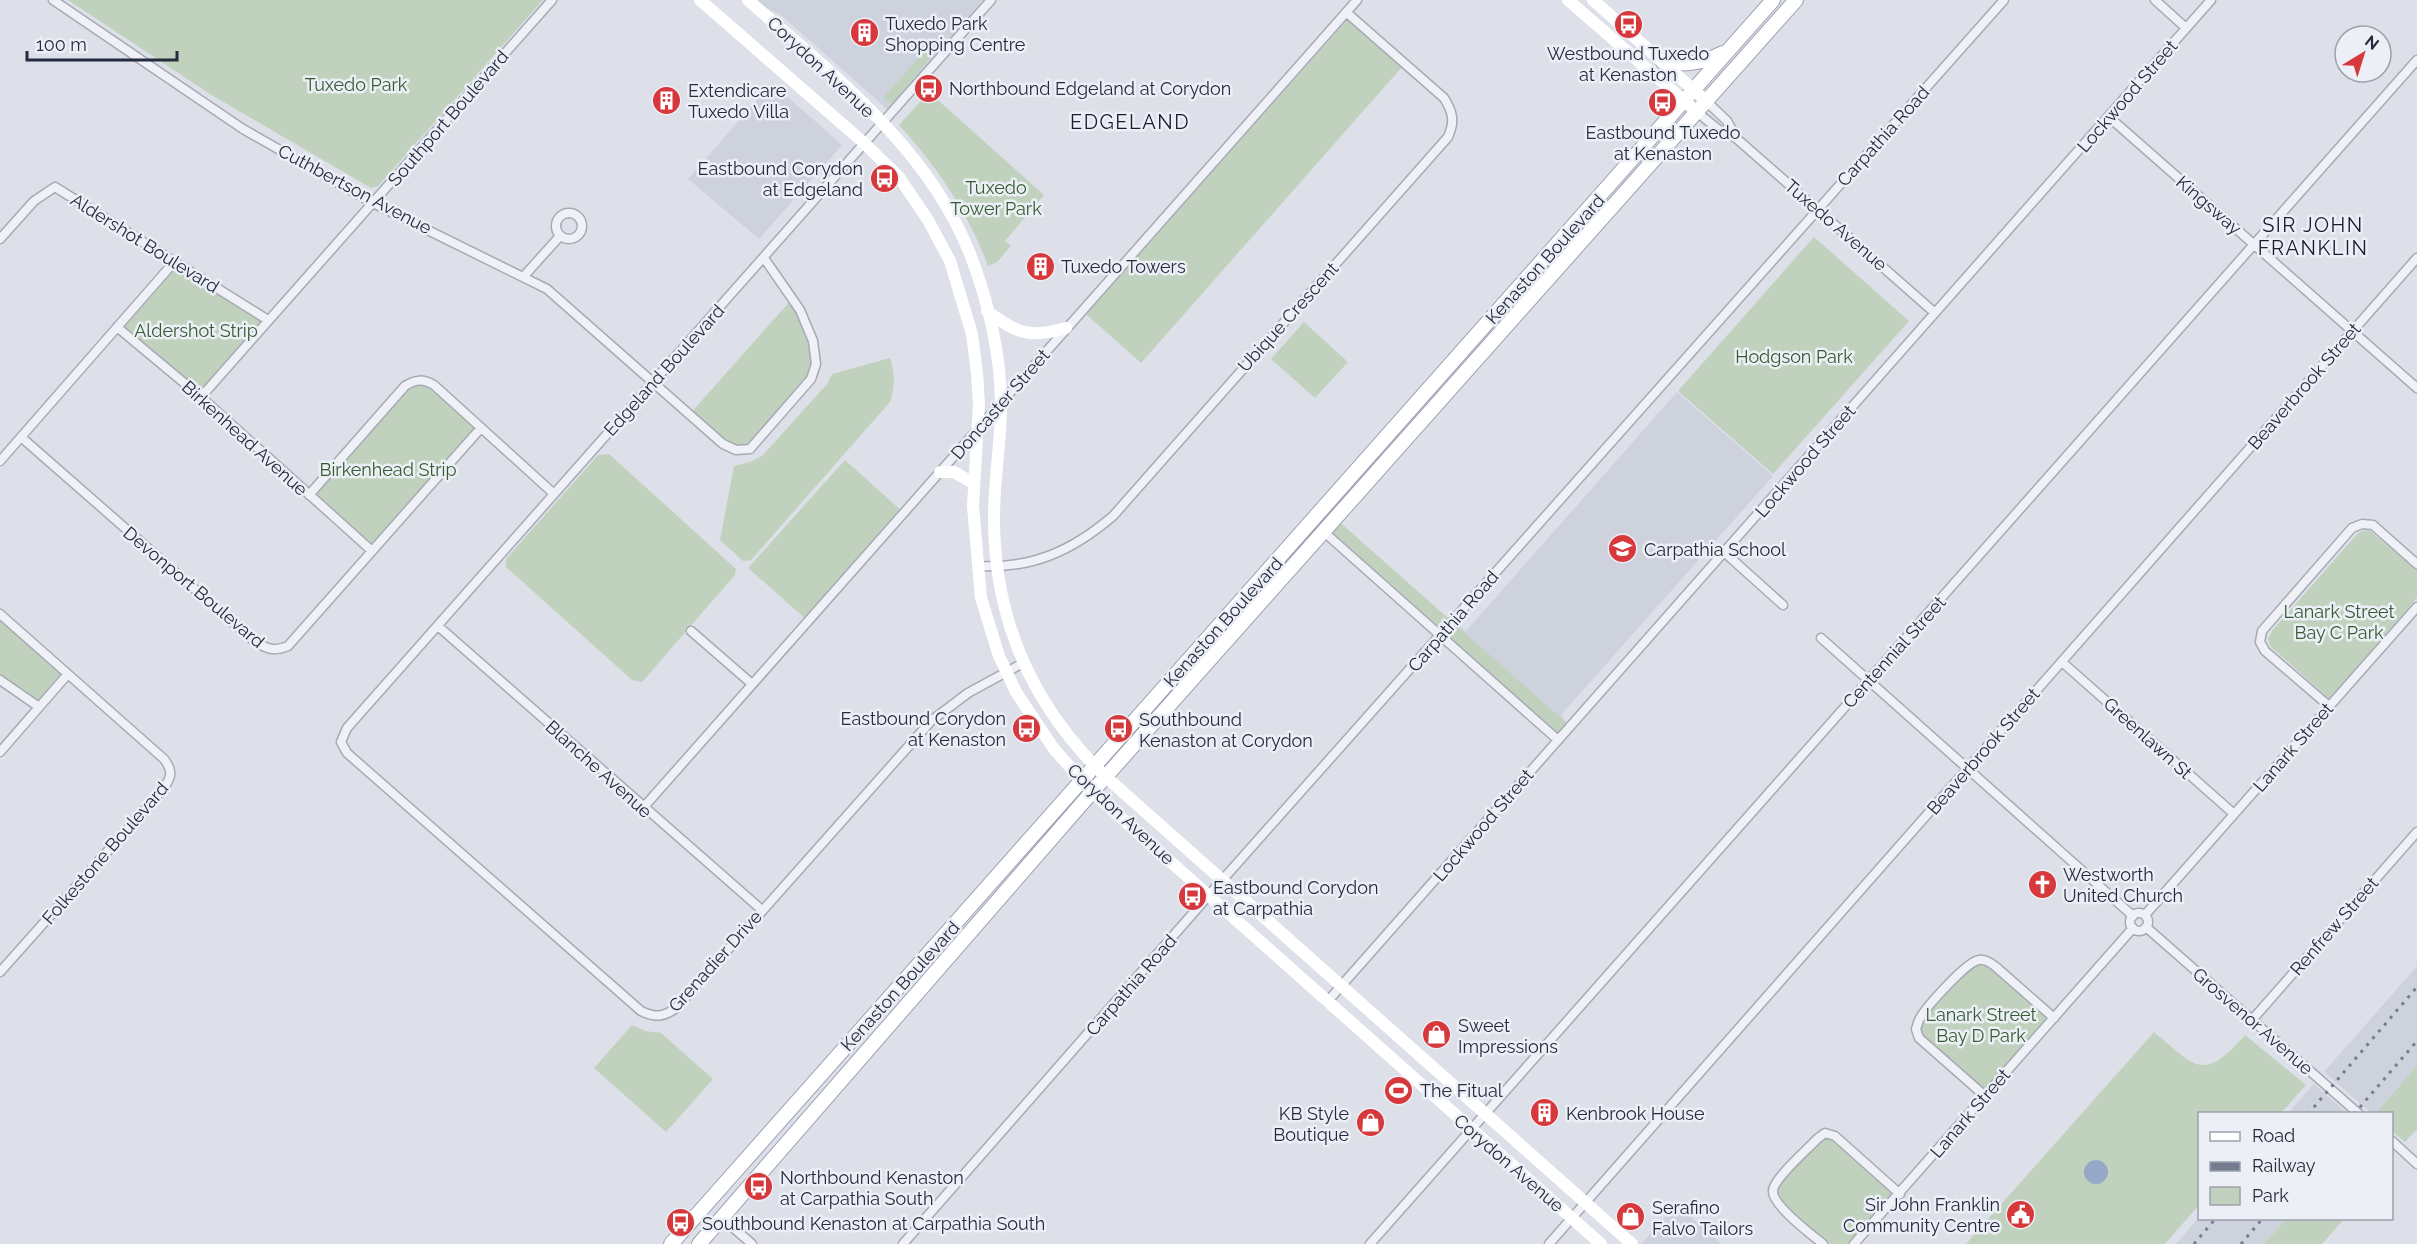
<svg xmlns="http://www.w3.org/2000/svg" width="2417" height="1244" font-family="Raleway,sans-serif">
<style>
.built{fill:#ced2dd}
.green{fill:#c0d2bd}
.water{fill:#95a8ca}
.lines{fill:none;stroke-linecap:round;stroke-linejoin:round}
.minor-casing{stroke:#a6aab5;stroke-width:11}
.primary-casing{stroke:#9ba2b4;stroke-width:16}
.minor{stroke:#eff1f6;stroke-width:8}
.secondary{stroke:#fff;stroke-width:12}
.primary{stroke:#fff;stroke-width:14}
.rail{stroke:#757c92;stroke-width:3;stroke-dasharray:3 6;stroke-linecap:butt}
.labels{text-anchor:middle;dominant-baseline:central;stroke-width:5;stroke-linejoin:round;paint-order:stroke}
.poi-label{font-size:18px;fill:#252b3f;stroke:#eceff5;text-anchor:start}
.street-label{font-size:18px;fill:#252b3f;stroke:#eceff5}
.park-label{font-size:18px;fill:#345b32;stroke:#eceff5}
.neighbourhood-label{font-size:20px;letter-spacing:1.5px;fill:#181d2f;stroke:#eceff5}
</style>
<rect width="100%" height="100%" fill="#dde0e8"/>
<path class="built" d="M 756,0 L 983,0 L 888,110 L 781,15 L 764,7 Z
M 772,83 L 842,145 L 759,239 L 688,179 Z
M 1677,392 L 1773,476 L 1561,715 L 1570,726 L 1558,740 L 1453,621 L 1466,631 Z
M 2417,966 L 2417,1065 L 2376,1113 L 2371,1113 L 2324,1072 Z
M 2314,1084 L 2347,1113 L 2288,1113 Z
M 1676,1204 L 1722,1244 L 1641,1244 Z
M 2199,1217 L 2200,1218 L 2286,1219 L 2264,1244 L 2176,1244 Z"/>
<path class="green" d="M 68,0 L 543,0 L 378,186 L 371,188 L 213,96 Z
M 1348,19 L 1403,66 L 1141,363 L 1086,314 Z
M 928,47 L 930,56 L 927,62 L 892,104 L 883,98 Z
M 929,92 L 1044,195 L 1005,241 L 1011,246 L 997,262 L 988,266 C 968,212 938,168 899,125 Z
M 1814,237 L 1909,321 L 1773,474 L 1678,391 Z
M 175,261 L 268,320 L 201,397 L 117,327 Z
M 792,299 L 813,341 L 811,379 L 751,449 L 736,450 L 689,415 Z
M 1304,322 L 1348,362 L 1315,398 L 1271,359 Z
M 890,358 C 895,374 895,386 890,402 L 751,560 L 743,561 L 720,540 L 734,466 L 750,462 L 763,455 L 827,384 L 832,374 Z
M 424,380 L 480,429 L 372,551 L 309,495 L 405,386 Z
M 609,454 L 736,569 L 735,575 L 642,682 L 632,680 L 506,567 L 506,559 L 598,455 Z
M 845,460 L 904,513 L 808,621 L 748,568 Z
M 1336,519 L 1570,726 L 1558,740 L 1324,532 Z
M 2365,530 L 2370,531 L 2417,569 L 2417,598 L 2330,699 L 2270,646 L 2268,639 L 2272,631 L 2358,533 Z
M 0,614 L 67,675 L 39,707 L 0,680 Z
M 1988,961 L 2054,1018 L 1985,1096 L 1919,1038 L 1918,1021 L 1971,963 Z
M 632,1025 L 645,1031 L 661,1033 L 713,1079 L 666,1132 L 594,1068 Z
M 2154,1032 C 2196,1067 2203,1083 2245,1035 L 2306,1085 L 2281,1113 L 2200,1114 L 2199,1205 L 2165,1244 L 1966,1244 Z
M 2417,1065 L 2417,1129 L 2405,1142 L 2392,1131 L 2392,1114 L 2376,1113 Z
M 1835,1136 L 1900,1194 L 1854,1244 L 1823,1244 L 1773,1196 L 1777,1180 L 1817,1139 Z
M 2286,1219 L 2286,1218 L 2344,1219 L 2322,1244 L 2264,1244 Z"/>
<path class="water" d="M2084 1172a12 12 0 1 1 24 0a12 12 0 1 1-24 0Z"/>
<g class="lines">
<defs>
<path id="minor" d="M 53,0 L 243,129 L 373,203 L 547,289 L 723,444 L 736,450 L 750,449 L 811,379 L 816,364 L 813,341 L 800,310 L 764,258
M 991,0 L 347,728 L 341,742 L 347,753 L 641,1011 C 655,1018 664,1017 676,1008 L 931,721 L 968,693 L 1023,663
M 2155,0 L 2186,28
M 1706,101 L 1727,121 L 1736,137
M 1697,112 L 1719,130 L 1736,138 L 1935,313
M 2109,117 L 2417,388
M556 226a13 13 0 1 1 26 0a13 13 0 1 1-26 0Z
M 0,239 L 34,201 L 55,187 L 268,320
M 524,276 L 560,236
M 117,327 L 201,397 L 372,551
M 201,397 L 552,0
M 21,437 L 254,641 C 267,649 274,652 288,646 L 480,429
M 0,461 L 175,261
M 309,495 L 405,386 C 416,379 423,379 434,385 L 553,493
M 1324,532 L 1558,740
M 1724,552 L 1783,605
M 978,566 C 1032,569 1072,551 1113,516 L 1448,137 C 1455,122 1453,112 1444,98 L 1346,12
M 0,614 L 164,759 C 173,771 172,777 163,789 L 0,972
M 438,626 L 762,910
M 691,631 L 752,684
M 1821,638 L 2133,916
M 2062,662 L 2234,814
M 0,680 L 39,707
M 2329,706 L 2265,651 L 2260,642 L 2262,631 L 2352,528 L 2362,524 L 2373,525 L 2417,564
M 0,752 L 67,675
M 643,808 L 1357,0
M2130 922a9 9 0 1 1 18 0a9 9 0 1 1-18 0Z
M 2145,915 L 2417,607
M 2146,927 L 2359,1114
M 1327,1002 L 2211,0
M 2252,1020 L 2417,832
M 1985,1096 L 1919,1038 L 1916,1029 C 1917,1027 1918,1022 1919,1020 C 1924,1009 1967,961 1979,960 C 1985,959 1991,963 1996,967 L 2054,1018
M 2392,1141 L 2417,1164
M 722,1218 L 752,1244
M 903,1244 L 1209,895 L 2004,0
M 1370,1244 L 2417,60
M 1549,1244 L 2417,258
M 1823,1244 C 1812,1235 1772,1205 1773,1191 C 1773,1179 1808,1149 1817,1139 L 1825,1133 L 1835,1136 L 1900,1194
M 1854,1244 L 2133,928"/>
<path id="primary" d="M 1663,62 C 1685,66 1703,63 1723,53
M 671,1244 L 1773,0
M 699,1244 L 1092,792 L 1796,0"/>
</defs>
<use href="#minor" class="minor-casing"/>
<use href="#primary" class="primary-casing"/>
<use href="#minor" class="minor"/>
<path class="secondary" d="M 700,0 L 864,143 L 899,177 L 928,220 L 950,261 L 972,334 L 977,373 L 979,404 L 973,506 L 981,598 L 999,656 L 1016,692 L 1054,749 L 1092,792 L 1601,1244
M 748,0 C 831,73 928,147 970,254 C 988,300 1001,355 1001,405 C 1001,442 994,480 994,518 C 994,620 1032,706 1106,777 L 1632,1244
M 1568,0 L 1697,112
M 1593,0 L 1706,101
M 987,311 C 1017,333 1029,339 1066,328
M 940,472 L 954,472 L 973,483"/>
<use href="#primary" class="primary"/>
<path class="rail" d="M 2308,1114 L 2417,987
M 2354,1114 L 2417,1041
M 2194,1244 L 2216,1218
M 2241,1244 L 2263,1218"/>
</g>
<defs>
<symbol id="bus-disc" viewBox="-11 -11 22 22"><circle r="9.5" fill="#d6383c" stroke="#eceff5"/><path d="M-5-6H5V4H4V6H2V4H-2V6H-4V4H-5ZM-3.5-4V0h7V-4ZM-3.5 1.2v1.5H-2V1.2ZM2 1.2v1.5H3.5V1.2Z" fill="#fff"/></symbol>
<symbol id="building-disc" viewBox="-11 -11 22 22"><circle r="9.5" fill="#d6383c" stroke="#eceff5"/><path d="M-4-6H4V6H1V3H-1V6H-4ZM-2.5-4.3h1.7v1.8h-1.7ZM.8-4.3h1.7v1.8H.8ZM-2.5-1h1.7V.8h-1.7ZM.8-1h1.7V.8H.8Z" fill="#fff"/></symbol>
<symbol id="school-disc" viewBox="-11 -11 22 22"><circle r="9.5" fill="#d6383c" stroke="#eceff5"/><path d="M0-5L7-2L0 1L-7-2ZM-4 1L0 2.5L4 1V4Q0 6-4 4Z" fill="#fff"/></symbol>
<symbol id="church-disc" viewBox="-11 -11 22 22"><circle r="9.5" fill="#d6383c" stroke="#eceff5"/><path d="M-1.2-6h2.4v3.5h3.3v2.4h-3.3V6h-2.4V-.1h-3.3v-2.4h3.3Z" fill="#fff"/></symbol>
<symbol id="shop-disc" viewBox="-11 -11 22 22"><circle r="9.5" fill="#d6383c" stroke="#eceff5"/><path d="M-5-2.5h2.3a2.7 3.5 0 0 1 5.4 0H5L5.5 6h-11ZM-1.5-2.5h3a1.5 2.3 0 0 0-3 0Z" fill="#fff"/></symbol>
<symbol id="stadium-disc" viewBox="-11 -11 22 22"><circle r="9.5" fill="#d6383c" stroke="#eceff5"/><path d="M0-5a6.5 5 0 1 0 0 10a6.5 5 0 1 0 0-10ZM-3.5-1.8h7v3.6h-7Z" fill="#fff"/></symbol>
<symbol id="civic-disc" viewBox="-11 -11 22 22"><circle r="9.5" fill="#d6383c" stroke="#eceff5"/><path d="M-.6-6.5H3V-4.5H.6V-3L4-1V1h2V6H-6V1h2V-1L-.6-3ZM-1.2 2.5V6h2.4V2.5Z" fill="#fff"/></symbol>
</defs>
<g fill-rule="evenodd">
<use href="#bus-disc" x="1612" y="8" width="33" height="33"/>
<use href="#building-disc" x="848" y="16" width="33" height="33"/>
<use href="#bus-disc" x="912" y="72" width="33" height="33"/>
<use href="#building-disc" x="650" y="84" width="33" height="33"/>
<use href="#bus-disc" x="1646" y="86" width="33" height="33"/>
<use href="#bus-disc" x="868" y="162" width="33" height="33"/>
<use href="#building-disc" x="1024" y="250" width="33" height="33"/>
<use href="#school-disc" x="1606" y="532" width="33" height="33"/>
<use href="#bus-disc" x="1010" y="712" width="33" height="33"/>
<use href="#bus-disc" x="1102" y="712" width="33" height="33"/>
<use href="#church-disc" x="2026" y="868" width="33" height="33"/>
<use href="#bus-disc" x="1176" y="880" width="33" height="33"/>
<use href="#shop-disc" x="1420" y="1018" width="33" height="33"/>
<use href="#stadium-disc" x="1382" y="1074" width="33" height="33"/>
<use href="#building-disc" x="1528" y="1096" width="33" height="33"/>
<use href="#shop-disc" x="1354" y="1106" width="33" height="33"/>
<use href="#bus-disc" x="742" y="1170" width="33" height="33"/>
<use href="#civic-disc" x="2004" y="1198" width="33" height="33"/>
<use href="#shop-disc" x="1614" y="1200" width="33" height="33"/>
<use href="#bus-disc" x="664" y="1206" width="33" height="33"/>
</g>
<g class="labels">
<g class="poi-label">
<text x="885" y="23">Tuxedo Park<tspan x="885" dy="21">Shopping Centre</tspan></text>
<text x="1628" y="53" text-anchor="middle">Westbound Tuxedo<tspan x="1628" dy="21">at Kenaston</tspan></text>
<text x="949" y="88">Northbound Edgeland at Corydon</text>
<text x="688" y="90">Extendicare<tspan x="688" dy="21">Tuxedo Villa</tspan></text>
<text x="1663" y="132" text-anchor="middle">Eastbound Tuxedo<tspan x="1663" dy="21">at Kenaston</tspan></text>
<text x="863" y="168" text-anchor="end">Eastbound Corydon<tspan x="863" dy="21">at Edgeland</tspan></text>
<text x="1061" y="266">Tuxedo Towers</text>
<text x="1644" y="549">Carpathia School</text>
<text x="1006" y="718" text-anchor="end">Eastbound Corydon<tspan x="1006" dy="21">at Kenaston</tspan></text>
<text x="1139" y="719">Southbound<tspan x="1139" dy="21">Kenaston at Corydon</tspan></text>
<text x="2063" y="874">Westworth<tspan x="2063" dy="21">United Church</tspan></text>
<text x="1213" y="887">Eastbound Corydon<tspan x="1213" dy="21">at Carpathia</tspan></text>
<text x="1458" y="1025">Sweet<tspan x="1458" dy="21">Impressions</tspan></text>
<text x="1420" y="1090">The Fitual</text>
<text x="1349" y="1113" text-anchor="end">KB Style<tspan x="1349" dy="21">Boutique</tspan></text>
<text x="1566" y="1113">Kenbrook House</text>
<text x="780" y="1177">Northbound Kenaston<tspan x="780" dy="21">at Carpathia South</tspan></text>
<text x="2000" y="1204" text-anchor="end">Sir John Franklin<tspan x="2000" dy="21">Community Centre</tspan></text>
<text x="1652" y="1207">Serafino<tspan x="1652" dy="21">Falvo Tailors</tspan></text>
<text x="702" y="1223">Southbound Kenaston at Carpathia South</text>
</g>
<g class="street-label">
<text transform="translate(821 67) rotate(43)">Corydon Avenue</text>
<text transform="translate(2127 96) rotate(-49)">Lockwood Street</text>
<text transform="translate(448 118) rotate(-49)">Southport Boulevard</text>
<text transform="translate(1883 136) rotate(-48)">Carpathia Road</text>
<text transform="translate(355 189) rotate(28)">Cuthbertson Avenue</text>
<text transform="translate(2209 205) rotate(41)">Kingsway</text>
<text transform="translate(1836 225) rotate(41)">Tuxedo Avenue</text>
<text transform="translate(145 243) rotate(32)">Aldershot Boulevard</text>
<text transform="translate(1545 259) rotate(-48)">Kenaston Boulevard</text>
<text transform="translate(1288 317) rotate(-48)">Ubique Crescent</text>
<text transform="translate(664 370) rotate(-48)">Edgeland Boulevard</text>
<text transform="translate(2304 386) rotate(-49)">Beaverbrook Street</text>
<text transform="translate(1000 404) rotate(-49)">Doncaster Street</text>
<text transform="translate(245 438) rotate(42)">Birkenhead Avenue</text>
<text transform="translate(1805 461) rotate(-49)">Lockwood Street</text>
<text transform="translate(194 587) rotate(40)">Devonport Boulevard</text>
<text transform="translate(1453 621) rotate(-49)">Carpathia Road</text>
<text transform="translate(1223 622) rotate(-48)">Kenaston Boulevard</text>
<text transform="translate(1894 652) rotate(-48)">Centennial Street</text>
<text transform="translate(2148 738) rotate(42)">Greenlawn St</text>
<text transform="translate(2293 747) rotate(-49)">Lanark Street</text>
<text transform="translate(1983 751) rotate(-49)">Beaverbrook Street</text>
<text transform="translate(599 769) rotate(42)">Blanche Avenue</text>
<text transform="translate(1121 814) rotate(43)">Corydon Avenue</text>
<text transform="translate(1483 825) rotate(-49)">Lockwood Street</text>
<text transform="translate(105 853) rotate(-49)">Folkestone Boulevard</text>
<text transform="translate(2334 926) rotate(-49)">Renfrew Street</text>
<text transform="translate(715 961) rotate(-48)">Grenadier Drive</text>
<text transform="translate(1131 985) rotate(-49)">Carpathia Road</text>
<text transform="translate(900 986) rotate(-48)">Kenaston Boulevard</text>
<text transform="translate(2253 1021) rotate(41)">Grosvenor Avenue</text>
<text transform="translate(1970 1113) rotate(-49)">Lanark Street</text>
<text transform="translate(1509 1163) rotate(41)">Corydon Avenue</text>
</g>
<g class="park-label">
<text x="356" y="84">Tuxedo Park</text>
<text x="996" y="187">Tuxedo<tspan x="996" dy="21">Tower Park</tspan></text>
<text x="196" y="330">Aldershot Strip</text>
<text x="1794" y="356">Hodgson Park</text>
<text x="388" y="469">Birkenhead Strip</text>
<text x="2339" y="611">Lanark Street<tspan x="2339" dy="21">Bay C Park</tspan></text>
<text x="1981" y="1014">Lanark Street<tspan x="1981" dy="21">Bay D Park</tspan></text>
</g>
<g class="neighbourhood-label">
<text x="1130" y="122">EDGELAND</text>
<text x="2313" y="225">SIR JOHN<tspan x="2313" dy="23">FRANKLIN</tspan></text>
</g>
</g>
<rect x="2198" y="1112" width="195" height="108" fill="#eceff5" stroke="#9ca1ac" stroke-width="1.5"/>
<rect x="2210" y="1132" width="30" height="9" fill="#ffffff" stroke="#9ca1ac" stroke-width="1.5"/>
<text x="2252" y="1142" font-size="18" fill="#252b3f">Road</text>
<rect x="2210" y="1162" width="30" height="9" fill="#757c92" stroke="#9ca1ac" stroke-width="1.5"/>
<text x="2252" y="1172" font-size="18" fill="#252b3f">Railway</text>
<rect x="2210" y="1187" width="30" height="18" fill="#c0d2bd" stroke="#9ca1ac" stroke-width="1.5"/>
<text x="2252" y="1202" font-size="18" fill="#252b3f">Park</text>
<g transform="translate(2363 54) rotate(38)"><circle r="28" fill="#eceff5" stroke="#9ca1ac" stroke-width="1.5"/>
<path d="M0-4.5L10 22L0 15L-10 22Z" fill="#d6383c"/>
<text y="-9" font-size="16" font-weight="bold" text-anchor="middle" fill="#252b3f">N</text>
</g>
<path d="M27 51v9h150v-9" fill="none" stroke="#252b3f" stroke-width="3"/>
<text x="36" y="51" font-size="18" fill="#252b3f" stroke="#eceff5" stroke-width="4.5" paint-order="stroke">100 m</text>
</svg>
